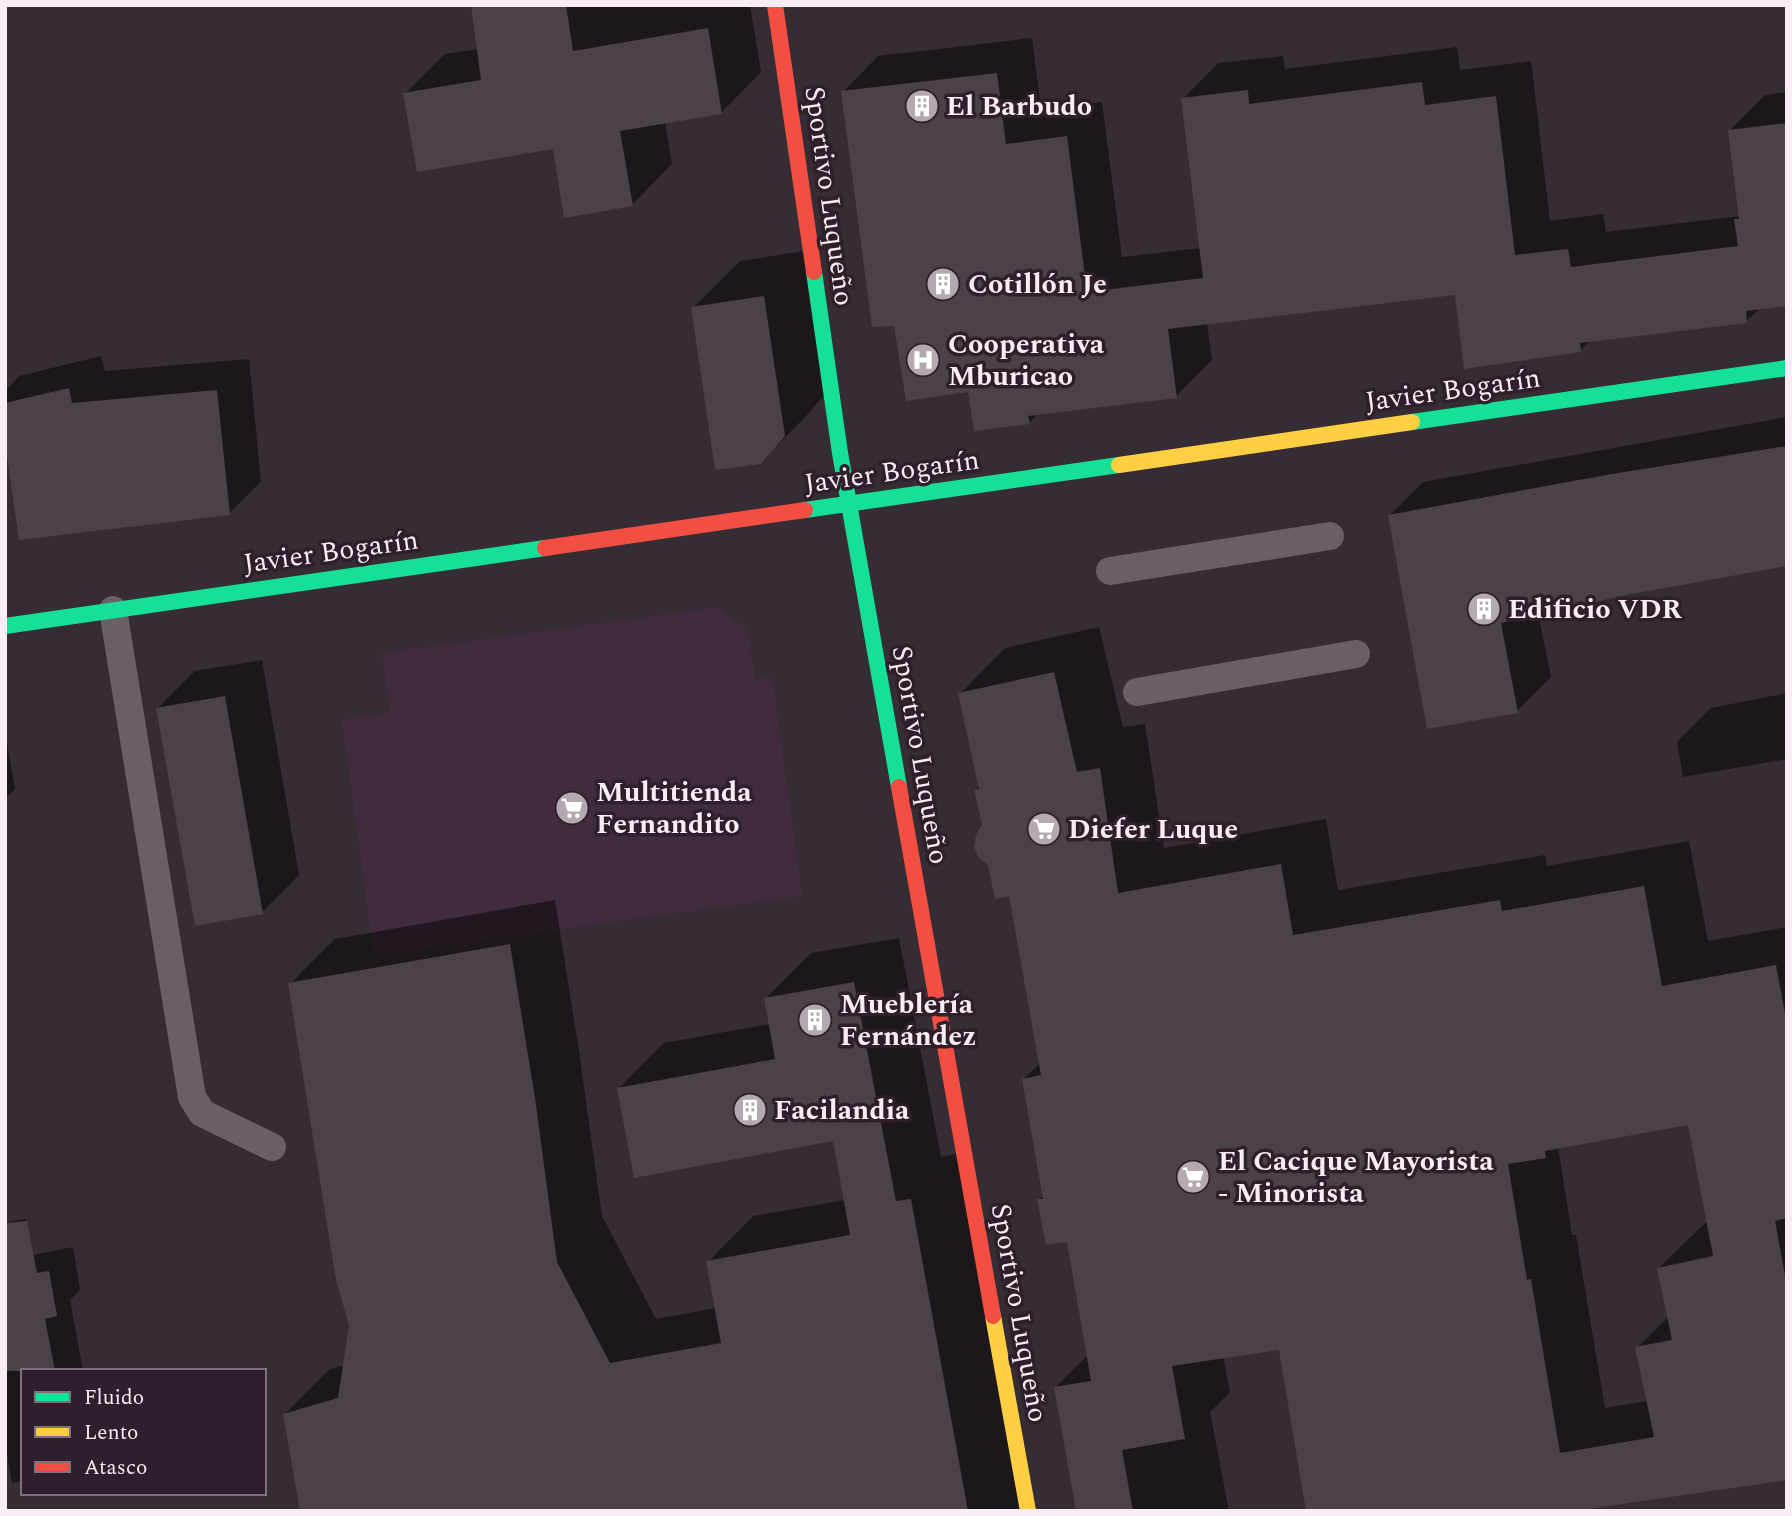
<svg xmlns="http://www.w3.org/2000/svg" width="1792" height="1516" font-family="Spectral,serif">
<style>
.built{fill:#412c3e}
.shadow{fill:#0007;fill-rule:evenodd}
.building{fill:#4b4249;fill-rule:evenodd}
.lines{fill:none;stroke-linecap:round;stroke-linejoin:round}
.lane{stroke:#696067;stroke-width:28}
.fast{stroke:#16e098;stroke-width:16}
.slow{stroke:#ffcf43;stroke-width:16}
.jam{stroke:#f24e42;stroke-width:16}
.labels{text-anchor:middle;dominant-baseline:central;stroke-width:7;stroke-linejoin:round;paint-order:stroke}
.poi-label{font-size:28px;font-weight:bold;fill:#f8ecf5;stroke:#2f1e2c;text-anchor:start}
.street-label{font-size:28px;fill:#f8ecf5;stroke:#2f1e2c}
</style>
<rect width="100%" height="100%" fill="#362c34"/>
<path class="built" d="M 719,607 L 748,630 L 755,680 L 772,677 L 802,896 L 374,955 L 342,720 L 390,713 L 382,653 Z"/>
<path class="shadow" d="M 473,5 L 750,5 L 761,72 L 722,112 L 665,122 L 672,164 L 633,204 L 555,147 L 405,94 L 445,54 L 478,49 Z
M 1032,38 L 1041,109 L 1102,102 L 1122,257 L 1201,248 L 1183,99 L 1218,63 L 1283,56 L 1285,69 L 1457,47 L 1460,70 L 1531,61 L 1550,221 L 1603,214 L 1606,232 L 1740,216 L 1729,131 L 1765,95 L 1787,92 L 1787,304 L 1760,308 L 1746,321 L 1591,340 L 1580,351 L 1456,293 L 1207,323 L 1212,360 L 1176,396 L 1039,413 L 1029,423 L 970,390 L 896,324 L 843,92 L 878,56 Z
M 811,250 L 831,387 L 808,414 L 761,462 L 693,308 L 740,261 Z
M 101,356 L 105,371 L 249,359 L 261,481 L 229,514 L 5,446 L 5,391 L 19,376 Z
M 1787,417 L 1787,564 L 1625,593 L 1538,613 L 1551,677 L 1517,711 L 1389,516 L 1423,482 Z
M 1099,627 L 1123,727 L 1145,724 L 1164,848 L 1326,819 L 1338,890 L 1545,855 L 1547,866 L 1689,841 L 1708,941 L 1787,927 L 1787,1479 L 1562,1511 L 1280,1348 L 1223,1356 L 1230,1392 L 1210,1412 L 1229,1511 L 1078,1511 L 1056,1387 L 1089,1354 L 1069,1240 L 1039,1200 L 1044,1195 L 1023,1080 L 1041,1062 L 1011,894 L 990,864 L 976,790 L 980,785 L 960,694 L 1005,648 ZM 1690,1123 L 1708,1222 L 1705,1223 L 1659,1268 L 1669,1316 L 1637,1348 L 1648,1401 L 1605,1408 L 1576,1235 L 1572,1235 L 1558,1147 Z
M 262,660 L 299,875 L 262,912 L 157,709 L 195,671 Z
M 1787,693 L 1787,759 L 1683,777 L 1677,742 L 1711,708 Z
M 5,731 L 15,789 L 5,799 Z
M 555,900 L 579,1051 L 602,1216 L 656,1319 L 716,1308 L 708,1262 L 753,1216 L 845,1200 L 834,1139 L 619,1088 L 664,1043 L 770,1024 L 766,998 L 811,953 L 899,938 L 941,1157 L 956,1154 L 1021,1511 L 302,1511 L 285,1414 L 330,1369 L 345,1365 L 351,1325 L 290,984 L 335,939 Z
M 26,1219 L 33,1255 L 73,1247 L 80,1290 L 70,1300 L 83,1371 L 23,1371 L 23,1481 L 12,1483 L 5,1443 L 5,1222 Z"/>
<path class="building" d="M 471,5 L 566,5 L 573,51 L 708,28 L 722,114 L 620,131 L 633,206 L 564,218 L 553,149 L 417,172 L 403,93 L 481,80 Z
M 997,73 L 1006,144 L 1067,136 L 1087,292 L 1203,278 L 1181,98 L 1248,90 L 1249,104 L 1422,82 L 1425,105 L 1496,96 L 1515,255 L 1568,249 L 1571,267 L 1738,246 L 1734,219 L 1739,219 L 1728,130 L 1787,123 L 1787,306 L 1746,311 L 1747,323 L 1580,343 L 1581,352 L 1464,369 L 1455,295 L 1168,329 L 1177,398 L 1028,416 L 1030,424 L 974,431 L 968,392 L 906,401 L 894,326 L 872,327 L 841,91 Z
M 764,296 L 785,436 L 761,464 L 715,470 L 691,307 Z
M 69,388 L 72,403 L 217,390 L 230,515 L 19,540 L 5,443 L 5,403 Z
M 1787,446 L 1787,566 L 1626,595 L 1501,623 L 1518,713 L 1427,729 L 1388,515 L 1606,475 Z
M 1054,672 L 1077,772 L 1100,768 L 1118,893 L 1281,864 L 1293,935 L 1500,900 L 1502,911 L 1644,886 L 1662,986 L 1776,965 L 1787,1024 L 1787,1218 L 1775,1221 L 1787,1286 L 1787,1480 L 1575,1511 L 1306,1511 L 1279,1350 L 1172,1366 L 1185,1439 L 1122,1450 L 1133,1511 L 1076,1511 L 1054,1387 L 1091,1381 L 1067,1242 L 1046,1245 L 1037,1199 L 1043,1199 L 1022,1079 L 1041,1075 L 1009,896 L 995,899 L 988,865 L 979,858 L 974,847 L 976,835 L 982,824 L 974,790 L 979,789 L 958,693 ZM 1688,1125 L 1713,1256 L 1657,1268 L 1672,1340 L 1635,1347 L 1654,1437 L 1560,1453 L 1531,1279 L 1527,1280 L 1508,1164 L 1546,1158 L 1545,1151 Z
M 225,696 L 263,914 L 195,926 L 156,708 Z
M 510,944 L 535,1098 L 557,1262 L 610,1363 L 721,1343 L 706,1261 L 850,1235 L 833,1141 L 634,1178 L 617,1088 L 775,1059 L 764,998 L 854,982 L 896,1201 L 911,1199 L 968,1511 L 300,1511 L 283,1414 L 338,1398 L 349,1325 L 336,1280 L 288,983 Z
M 27,1221 L 37,1273 L 49,1271 L 57,1316 L 45,1319 L 55,1371 L 5,1371 L 5,1223 Z"/>
<g class="lines">
<path class="lane" d="M 1110,571 L 1330,536
M 113,610 L 192,1097 L 202,1113 L 272,1147
M 1137,692 L 1356,654"/>
<path class="fast" d="M 814,272 L 840,453 L 899,787
M 1412,422 L 1787,368
M 805,510 L 1119,465
M 5,626 L 545,548"/>
<path class="slow" d="M 1119,465 L 1412,422
M 993,1316 L 1028,1511"/>
<path class="jam" d="M 775,5 L 814,272
M 545,548 L 805,510
M 899,787 L 993,1316"/>
</g>
<defs>
<symbol id="building-disc" viewBox="-11 -11 22 22"><circle r="9.5" fill="#b4a9b1" stroke="#2f1e2c"/><path d="M-4-6H4V6H1V3H-1V6H-4ZM-2.5-4.3h1.7v1.8h-1.7ZM.8-4.3h1.7v1.8H.8ZM-2.5-1h1.7V.8h-1.7ZM.8-1h1.7V.8H.8Z" fill="#fff"/></symbol>
<symbol id="hospital-disc" viewBox="-11 -11 22 22"><circle r="9.5" fill="#b4a9b1" stroke="#2f1e2c"/><path d="M-5-5h3v3.5h4V-5h3V5h-3V1.5h-4V5h-3Z" fill="#fff"/></symbol>
<symbol id="supermarket-disc" viewBox="-11 -11 22 22"><circle r="9.5" fill="#b4a9b1" stroke="#2f1e2c"/><path d="M-6-5.5h2.5l.6 2H6L4.5 2H-2.5L-4.4-4H-6ZM-1.5 3.2a1.3 1.3 0 1 0 .1 0ZM3 3.2a1.3 1.3 0 1 0 .1 0Z" fill="#fff"/></symbol>
</defs>
<g fill-rule="evenodd">
<use href="#building-disc" x="903" y="87" width="38" height="38"/>
<use href="#building-disc" x="924" y="265" width="38" height="38"/>
<use href="#hospital-disc" x="904" y="341" width="38" height="38"/>
<use href="#building-disc" x="1465" y="590" width="38" height="38"/>
<use href="#supermarket-disc" x="553" y="789" width="38" height="38"/>
<use href="#supermarket-disc" x="1025" y="810" width="38" height="38"/>
<use href="#building-disc" x="796" y="1001" width="38" height="38"/>
<use href="#building-disc" x="731" y="1091" width="38" height="38"/>
<use href="#supermarket-disc" x="1174" y="1158" width="38" height="38"/>
</g>
<g class="labels">
<g class="poi-label">
<text x="946" y="106">El Barbudo</text>
<text x="968" y="284">Cotillón Je</text>
<text x="948" y="344">Cooperativa<tspan x="948" dy="32">Mburicao</tspan></text>
<text x="1508" y="609">Edificio VDR</text>
<text x="596" y="792">Multitienda<tspan x="596" dy="32">Fernandito</tspan></text>
<text x="1068" y="829">Diefer Luque</text>
<text x="840" y="1004">Mueblería<tspan x="840" dy="32">Fernández</tspan></text>
<text x="774" y="1110">Facilandia</text>
<text x="1218" y="1161">El Cacique Mayorista<tspan x="1218" dy="32">- Minorista</tspan></text>
</g>
<g class="street-label">
<text transform="translate(829 196) rotate(82)">Sportivo Luqueño</text>
<text transform="translate(1453 390) rotate(-8)">Javier Bogarín</text>
<text transform="translate(892 472) rotate(-8)">Javier Bogarín</text>
<text transform="translate(331 552) rotate(-8)">Javier Bogarín</text>
<text transform="translate(920 755) rotate(80)">Sportivo Luqueño</text>
<text transform="translate(1019 1313) rotate(80)">Sportivo Luqueño</text>
</g>
</g>
<rect width="1792" height="1516" fill="none" stroke="#f8ecf5" stroke-width="14"/>
<rect x="21" y="1369" width="245" height="126" fill="#2f1e2c" stroke="#7f707c" stroke-width="2"/>
<rect x="35" y="1392" width="35" height="10" fill="#16e098" stroke="#7f707c" stroke-width="2"/>
<text x="84" y="1404" font-size="21" fill="#f8ecf5">Fluido</text>
<rect x="35" y="1427" width="35" height="10" fill="#ffcf43" stroke="#7f707c" stroke-width="2"/>
<text x="84" y="1439" font-size="21" fill="#f8ecf5">Lento</text>
<rect x="35" y="1462" width="35" height="10" fill="#f24e42" stroke="#7f707c" stroke-width="2"/>
<text x="84" y="1474" font-size="21" fill="#f8ecf5">Atasco</text>
</svg>
